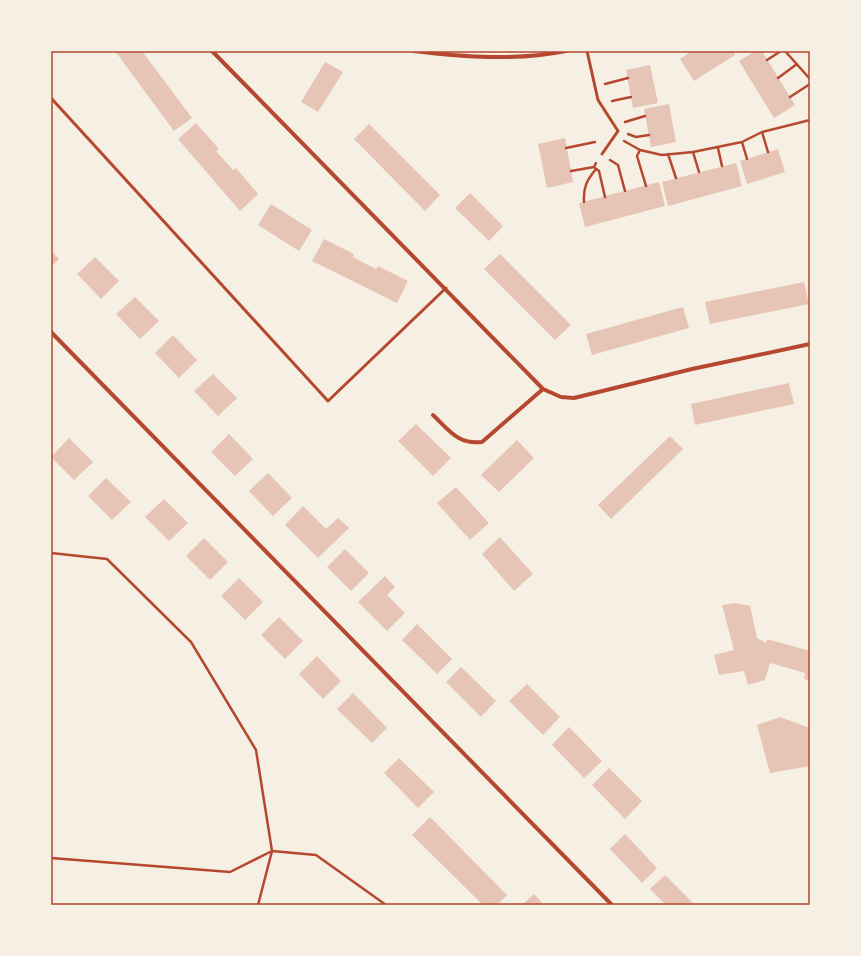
<svg xmlns="http://www.w3.org/2000/svg" width="861" height="956" font-family="Montserrat,sans-serif">
<style>
.building{fill:#e6c5b7}
.lines{fill:none;stroke-linecap:round;stroke-linejoin:round}
.path{stroke:#b5482f;stroke-width:2.5}
.service{stroke:#b5482f;stroke-width:3}
.minor{stroke:#b5482f;stroke-width:4}
.neatline{fill:none;stroke:#b5482f;stroke-width:1.5}
</style>
<rect width="100%" height="100%" fill="#f6efe4"/>
<path class="building" d="M 115,51 L 142,51 L 192,118 L 174,131 Z
M 692,51 L 733,51 L 735,55 L 694,81 L 680,59 Z
M 755,51 L 762,51 L 795,105 L 774,118 L 739,61 Z
M 325,62 L 343,72 L 318,112 L 301,102 Z
M 650,65 L 658,103 L 633,108 L 626,70 Z
M 669,104 L 676,142 L 651,147 L 644,109 Z
M 196,123 L 219,149 L 216,151 L 233,170 L 236,168 L 258,194 L 240,211 L 178,139 Z
M 369,124 L 440,195 L 425,211 L 354,139 Z
M 565,138 L 573,182 L 547,188 L 538,144 Z
M 778,149 L 785,172 L 747,184 L 740,161 Z
M 736,163 L 742,186 L 668,206 L 662,182 Z
M 659,182 L 665,206 L 585,227 L 579,203 Z
M 470,193 L 503,226 L 489,241 L 455,208 Z
M 271,204 L 312,230 L 299,251 L 258,225 Z
M 324,239 L 354,254 L 353,257 L 364,263 L 376,269 L 378,266 L 408,281 L 397,303 L 312,261 Z
M 51,250 L 59,259 L 51,267 Z
M 500,254 L 571,325 L 555,340 L 484,269 Z
M 95,257 L 119,281 L 101,299 L 77,274 Z
M 804,282 L 809,304 L 710,324 L 705,302 Z
M 135,297 L 159,321 L 140,339 L 116,314 Z
M 683,307 L 689,328 L 592,355 L 586,334 Z
M 173,335 L 197,360 L 179,378 L 155,353 Z
M 213,374 L 237,398 L 218,416 L 194,391 Z
M 789,383 L 794,404 L 695,425 L 691,404 Z
M 416,424 L 451,458 L 433,476 L 398,441 Z
M 229,434 L 253,459 L 235,476 L 211,452 Z
M 670,436 L 683,449 L 611,519 L 598,505 Z
M 69,438 L 93,462 L 74,480 L 51,457 Z
M 517,440 L 534,458 L 499,492 L 481,475 Z
M 268,473 L 292,498 L 273,516 L 249,491 Z
M 106,478 L 131,502 L 112,520 L 88,496 Z
M 456,487 L 489,523 L 470,540 L 437,503 Z
M 164,499 L 188,523 L 169,541 L 145,517 Z
M 303,506 L 326,529 L 338,518 L 349,528 L 318,558 L 285,525 Z
M 500,537 L 533,574 L 514,591 L 482,554 Z
M 204,538 L 228,562 L 210,580 L 186,556 Z
M 345,549 L 369,573 L 351,591 L 327,567 Z
M 385,576 L 395,587 L 387,595 L 405,613 L 387,631 L 358,602 Z
M 239,578 L 263,602 L 245,620 L 221,596 Z
M 736,603 L 750,606 L 757,638 L 766,643 L 767,639 L 810,651 L 810,681 L 804,679 L 805,673 L 770,663 L 765,680 L 748,685 L 744,671 L 719,675 L 714,655 L 734,650 L 722,605 Z
M 279,617 L 303,641 L 285,659 L 261,635 Z
M 417,624 L 452,659 L 437,674 L 402,640 Z
M 317,656 L 341,681 L 323,699 L 299,674 Z
M 461,667 L 496,701 L 481,717 L 446,682 Z
M 527,684 L 560,717 L 543,735 L 509,701 Z
M 353,693 L 387,728 L 372,743 L 337,709 Z
M 780,717 L 810,728 L 810,766 L 770,773 L 757,725 Z
M 569,727 L 602,761 L 584,778 L 552,745 Z
M 399,758 L 434,792 L 418,808 L 384,773 Z
M 609,768 L 642,801 L 625,819 L 592,785 Z
M 430,817 L 507,895 L 497,905 L 483,905 L 412,835 Z
M 625,834 L 657,868 L 642,883 L 610,849 Z
M 665,875 L 695,905 L 666,905 L 650,889 Z
M 534,894 L 544,905 L 522,905 Z"/>
<g class="lines">
<path class="path" d="M 785,51 L 810,79
M 767,60 L 781,51
M 778,78 L 797,64
M 605,84 L 628,78
M 790,97 L 810,84
M 612,101 L 631,97
M 625,122 L 645,116
M 762,132 L 768,152
M 628,134 L 636,137 L 649,135
M 624,141 L 640,150 L 662,155 L 693,152 L 742,142 L 762,132 L 810,120
M 742,142 L 747,159
M 566,148 L 595,142
M 718,148 L 722,166
M 640,150 L 637,156 L 646,186
M 693,152 L 699,172
M 668,154 L 676,178
M 610,160 L 618,165 L 625,191
M 595,168 L 599,171 L 605,197
M 571,171 L 594,167 L 596,163
M 584,202 C 583,187 587,180 596,169
M 51,553 L 107,559 L 191,642 L 256,750 L 272,851 L 258,905
M 51,858 L 230,872 L 272,851 L 316,855 L 386,905"/>
<path class="service" d="M 587,51 L 598,100 L 618,131 L 602,154
M 51,98 L 328,401 L 446,288"/>
<path class="minor" d="M 212,51 L 543,389 L 561,397 L 574,398 L 692,369 L 810,344
M 414,51 C 464,57 516,61 566,51
M 51,332 L 612,905
M 433,415 C 449,430 458,445 482,442 L 543,389"/>
</g>
<rect width="861" height="956" fill="none" stroke="#f6efe4" stroke-width="104"/>
<rect x="52" y="52" width="757" height="852" class="neatline"/>
</svg>
